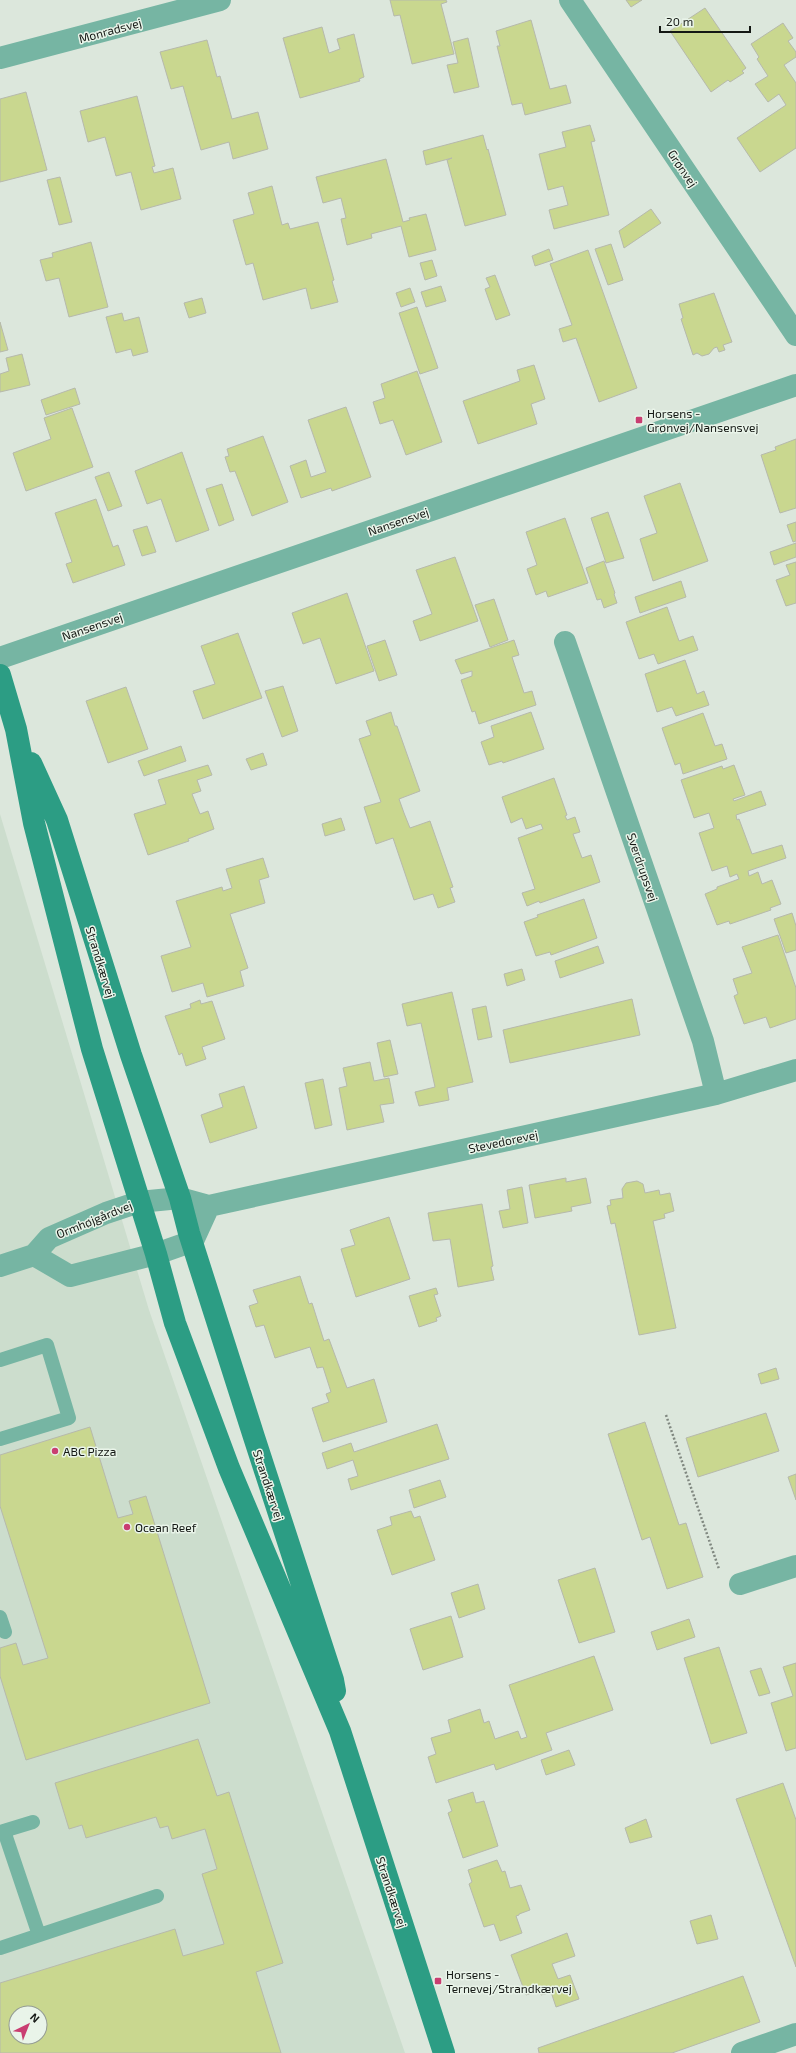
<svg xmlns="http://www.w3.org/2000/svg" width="796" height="2053" font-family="'Exo 2',sans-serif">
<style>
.built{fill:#ccddcd;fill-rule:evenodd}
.building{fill:#c9d78f;stroke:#b6b9ac;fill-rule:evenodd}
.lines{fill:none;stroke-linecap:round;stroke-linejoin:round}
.path{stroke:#808880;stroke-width:2.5;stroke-dasharray:2 2;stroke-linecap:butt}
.lane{stroke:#76b5a3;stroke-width:14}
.street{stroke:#76b5a3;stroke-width:22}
.secondary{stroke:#2c9d84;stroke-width:22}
.poi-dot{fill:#c93e71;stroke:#e9f4e9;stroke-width:1.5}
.labels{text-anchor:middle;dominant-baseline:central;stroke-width:3;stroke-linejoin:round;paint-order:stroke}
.street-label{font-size:12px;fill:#141814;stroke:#e9f4e9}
.poi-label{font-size:12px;fill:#141814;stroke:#e9f4e9;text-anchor:start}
</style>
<rect width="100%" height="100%" fill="#dce7dc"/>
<path class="built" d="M 0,814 L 149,1310 L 405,2053 L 0,2053 ZM 16,2013 L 40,2013 L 40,2037 L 16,2037 Z"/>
<path class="building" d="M 390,0 L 446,0 L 447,2 L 441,4 L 454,54 L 412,64 L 400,15 L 394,16 Z
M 626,0 L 642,0 L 631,7 Z
M 705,8 L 746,68 L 742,71 L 744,73 L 730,82 L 728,80 L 711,92 L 670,31 Z
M 531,20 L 550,89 L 566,85 L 571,103 L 525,115 L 522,103 L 512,105 L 497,46 L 500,46 L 496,31 Z
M 783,23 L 793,38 L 788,41 L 796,52 L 796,57 L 784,65 L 796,83 L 796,148 L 760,172 L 737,138 L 786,105 L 779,94 L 768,102 L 755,84 L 768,76 L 757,59 L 759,57 L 751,44 Z
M 322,27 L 329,53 L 340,49 L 337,39 L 354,34 L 364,77 L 359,79 L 360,81 L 300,98 L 283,38 Z
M 468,38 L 479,87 L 454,93 L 447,65 L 458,63 L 453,42 Z
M 207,40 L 217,77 L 220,76 L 232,119 L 258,112 L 268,149 L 233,159 L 229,142 L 201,150 L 183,86 L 171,89 L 160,52 Z
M 26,92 L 47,170 L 0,182 L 0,99 Z
M 137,96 L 155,166 L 152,167 L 154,173 L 173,168 L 181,199 L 141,210 L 131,172 L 116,176 L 105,137 L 88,142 L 80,111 Z
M 590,125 L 595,141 L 591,142 L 609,215 L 554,229 L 549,210 L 568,205 L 563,186 L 548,190 L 539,154 L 566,147 L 562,132 Z
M 483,135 L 487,150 L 488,149 L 506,215 L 465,226 L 447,160 L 452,158 L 426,165 L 423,151 Z
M 386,159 L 403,222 L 410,220 L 409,218 L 426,214 L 436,250 L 409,257 L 401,226 L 371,234 L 372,238 L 347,245 L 341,219 L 346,218 L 341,198 L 323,203 L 316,177 Z
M 60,177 L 72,222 L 59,225 L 47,180 Z
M 272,186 L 282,225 L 288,223 L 290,229 L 318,222 L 334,280 L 332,281 L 338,302 L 311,309 L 306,288 L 263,300 L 253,263 L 246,265 L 233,220 L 254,214 L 248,193 Z
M 651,209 L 661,223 L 624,248 L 619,231 Z
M 91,242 L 108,307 L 69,317 L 59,278 L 46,281 L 40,260 L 53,257 L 52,253 Z
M 611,244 L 623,280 L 608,285 L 595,249 Z
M 549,249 L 553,260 L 535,266 L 532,256 Z
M 588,250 L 637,388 L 599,402 L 576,338 L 563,342 L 559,329 L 572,325 L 550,264 Z
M 432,260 L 437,276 L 425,280 L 420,263 Z
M 495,275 L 510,315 L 496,320 L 485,289 L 490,287 L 486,278 Z
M 441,286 L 446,301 L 426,307 L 421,292 Z
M 410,288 L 415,302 L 401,307 L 396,293 Z
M 714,293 L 732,342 L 723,345 L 725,350 L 719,352 L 717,347 L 714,348 L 709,354 L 702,356 L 697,353 L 693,355 L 681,319 L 683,318 L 679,304 Z
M 202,298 L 206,313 L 189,318 L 184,303 Z
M 417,307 L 438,368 L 420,374 L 399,313 Z
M 122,313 L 124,321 L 139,317 L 148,352 L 133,356 L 131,349 L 116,353 L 106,317 Z
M 0,322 L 8,350 L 0,352 Z
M 22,354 L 30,385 L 0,392 L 0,374 L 9,371 L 6,358 Z
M 534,365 L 545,399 L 531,404 L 537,424 L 478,444 L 463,401 L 520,381 L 517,370 Z
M 417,371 L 442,442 L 406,455 L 393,420 L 380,424 L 373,402 L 385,398 L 381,384 Z
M 75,388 L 80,404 L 46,415 L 41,400 Z
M 346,407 L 371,477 L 332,491 L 331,488 L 301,498 L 290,466 L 306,460 L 311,477 L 326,472 L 308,420 Z
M 72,408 L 93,467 L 26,491 L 13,453 L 51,439 L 44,418 Z
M 263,436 L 288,502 L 252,516 L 235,471 L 230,472 L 225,457 L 229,456 L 227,449 Z
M 796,439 L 796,508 L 780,513 L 761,455 L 776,450 L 775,447 Z
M 182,452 L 209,530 L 176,542 L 161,499 L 147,504 L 135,471 Z
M 109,472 L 122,506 L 108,511 L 95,477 Z
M 680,483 L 708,561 L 653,581 L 640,539 L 657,533 L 644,496 Z
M 222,484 L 234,520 L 219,526 L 206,489 Z
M 96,499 L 113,547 L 118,545 L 125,565 L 73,583 L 66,564 L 72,562 L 55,513 Z
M 608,512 L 624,558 L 606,563 L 591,518 Z
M 565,518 L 588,583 L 548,597 L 546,591 L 536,595 L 527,569 L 537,565 L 526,532 Z
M 796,522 L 796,541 L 793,542 L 787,525 Z
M 147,526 L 156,552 L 142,556 L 133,530 Z
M 796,543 L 796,557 L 774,565 L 770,552 Z
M 455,557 L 478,621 L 420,641 L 413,621 L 432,614 L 416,570 Z
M 604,561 L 615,593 L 614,594 L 617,603 L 604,608 L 601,599 L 597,600 L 586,568 Z
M 796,562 L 796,603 L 786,606 L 776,580 L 790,575 L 786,565 Z
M 681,581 L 686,597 L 640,613 L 635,597 Z
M 347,593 L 374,671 L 336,684 L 320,638 L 303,644 L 292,613 Z
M 494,599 L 508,640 L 490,647 L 475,605 Z
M 667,607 L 679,641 L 693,636 L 698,650 L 658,664 L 654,654 L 639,659 L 626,622 Z
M 238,633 L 262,698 L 203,719 L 193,691 L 215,684 L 201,646 Z
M 385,640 L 397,675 L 379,681 L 367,646 Z
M 514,640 L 519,655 L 512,657 L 524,693 L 532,691 L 536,705 L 479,724 L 475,711 L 472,712 L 461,680 L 472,676 L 472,671 L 461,674 L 455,660 Z
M 685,660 L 697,694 L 704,691 L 709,705 L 676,716 L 672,707 L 657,712 L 645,674 Z
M 283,686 L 298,731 L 282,737 L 265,691 Z
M 126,687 L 148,749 L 108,763 L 86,701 Z
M 391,712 L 395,726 L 397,726 L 420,791 L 399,799 L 404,813 L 410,828 L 430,821 L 453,887 L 450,888 L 455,902 L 438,908 L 433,894 L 414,900 L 393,838 L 376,844 L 364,807 L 381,802 L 359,739 L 371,735 L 366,721 Z
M 531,712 L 544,749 L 503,763 L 502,761 L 489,765 L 481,742 L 494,737 L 491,726 Z
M 703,713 L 715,746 L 722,744 L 727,759 L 683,774 L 680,763 L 675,765 L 662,728 Z
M 181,746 L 186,761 L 144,776 L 138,761 Z
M 263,753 L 267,765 L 251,770 L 246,759 Z
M 208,765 L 212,775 L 197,780 L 201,791 L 192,794 L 200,814 L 208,811 L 214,829 L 188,839 L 189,841 L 148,855 L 134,814 L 166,804 L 158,780 Z
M 734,765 L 745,795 L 733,799 L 734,801 L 761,791 L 766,805 L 736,815 L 737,820 L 739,819 L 752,854 L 782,845 L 786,858 L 748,871 L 749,876 L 758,872 L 762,884 L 772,880 L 781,904 L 770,908 L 771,910 L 730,924 L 729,921 L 717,925 L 705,894 L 717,889 L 717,887 L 739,879 L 737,874 L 730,877 L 727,866 L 712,871 L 699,833 L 714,828 L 709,813 L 694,818 L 681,780 L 722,766 L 723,769 Z
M 554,778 L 567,815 L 565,816 L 567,820 L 575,817 L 580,832 L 573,834 L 582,858 L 591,855 L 600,882 L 540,903 L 539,901 L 527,906 L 522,893 L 535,889 L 518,838 L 543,829 L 541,824 L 526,829 L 522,818 L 511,823 L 502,797 Z
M 341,818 L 345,830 L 325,836 L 322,824 Z
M 263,858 L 269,877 L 259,880 L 265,903 L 230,914 L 248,968 L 240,971 L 244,986 L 207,997 L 203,983 L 172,992 L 161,956 L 191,947 L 176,901 L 222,887 L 223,891 L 232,888 L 226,869 Z
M 584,899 L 597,938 L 551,955 L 550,952 L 536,956 L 524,922 L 538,917 L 537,915 Z
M 792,913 L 796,926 L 796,950 L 786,953 L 774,919 Z
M 778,935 L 796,988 L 796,1019 L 770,1028 L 766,1017 L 744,1024 L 734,996 L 738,994 L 733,979 L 752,973 L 742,947 Z
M 598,946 L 604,963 L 560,978 L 555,961 Z
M 522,969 L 525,980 L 507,986 L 504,974 Z
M 452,992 L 473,1082 L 447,1088 L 449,1100 L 419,1106 L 415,1092 L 435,1087 L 421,1023 L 407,1026 L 402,1004 Z
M 632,999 L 640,1035 L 510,1063 L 503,1030 Z
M 200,1000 L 201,1004 L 212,1001 L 225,1039 L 202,1047 L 206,1059 L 186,1066 L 182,1053 L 179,1055 L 165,1016 L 191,1008 L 190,1004 Z
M 486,1006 L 492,1037 L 478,1040 L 472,1009 Z
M 390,1040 L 398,1074 L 384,1077 L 377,1043 Z
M 370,1062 L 374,1081 L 389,1078 L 394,1103 L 380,1105 L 384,1122 L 347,1130 L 339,1088 L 347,1086 L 343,1068 Z
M 323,1079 L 332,1125 L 315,1129 L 305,1083 Z
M 244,1086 L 257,1128 L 210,1143 L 201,1115 L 223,1107 L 219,1094 Z
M 566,1178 L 566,1182 L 586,1178 L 591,1203 L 571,1207 L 572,1211 L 535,1218 L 529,1185 Z
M 637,1181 L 643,1184 L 645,1193 L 659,1190 L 660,1195 L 670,1193 L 674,1211 L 664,1214 L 665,1218 L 653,1221 L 676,1328 L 639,1335 L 615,1223 L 611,1224 L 607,1206 L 611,1205 L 610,1200 L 623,1198 L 622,1189 L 626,1183 Z
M 522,1187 L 528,1223 L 503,1228 L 499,1211 L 510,1209 L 507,1190 Z
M 482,1204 L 493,1266 L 491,1267 L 494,1280 L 458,1287 L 450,1239 L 433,1241 L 428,1213 Z
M 389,1217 L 410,1279 L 356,1297 L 341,1249 L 355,1245 L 350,1230 Z
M 300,1276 L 309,1304 L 312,1303 L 324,1341 L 329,1339 L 347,1388 L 374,1379 L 387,1422 L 323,1442 L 312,1408 L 329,1402 L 326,1394 L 331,1392 L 323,1367 L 317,1368 L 310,1347 L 275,1358 L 264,1325 L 256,1327 L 249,1306 L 258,1303 L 253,1290 Z
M 436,1288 L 438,1294 L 434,1295 L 441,1316 L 436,1318 L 437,1321 L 419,1327 L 409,1296 Z
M 776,1368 L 779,1379 L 761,1384 L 758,1374 Z
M 766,1413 L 779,1451 L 698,1477 L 686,1438 Z
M 645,1422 L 679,1525 L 686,1523 L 703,1577 L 667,1589 L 650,1537 L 642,1540 L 608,1434 Z
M 437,1424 L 449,1459 L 351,1490 L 348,1479 L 358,1476 L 353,1460 L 327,1469 L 322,1453 L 351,1443 L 354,1452 Z
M 90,1427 L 118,1518 L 133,1514 L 129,1501 L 146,1496 L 210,1703 L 26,1760 L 0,1676 L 0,1648 L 16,1643 L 23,1665 L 48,1658 L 0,1506 L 0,1455 Z
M 796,1474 L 796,1500 L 788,1477 Z
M 440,1480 L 446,1497 L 414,1508 L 409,1490 Z
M 411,1511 L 414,1518 L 420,1516 L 435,1560 L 392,1575 L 377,1530 L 392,1525 L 390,1517 Z
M 595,1568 L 615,1632 L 579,1643 L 558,1580 Z
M 478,1584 L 485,1609 L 459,1618 L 451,1593 Z
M 451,1616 L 463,1657 L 423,1670 L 410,1629 Z
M 689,1619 L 695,1637 L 657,1650 L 651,1632 Z
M 719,1647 L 747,1733 L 711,1744 L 684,1658 Z
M 594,1656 L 613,1710 L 546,1733 L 552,1750 L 496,1770 L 494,1764 L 436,1783 L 428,1757 L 436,1754 L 431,1738 L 451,1732 L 448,1720 L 480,1709 L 484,1723 L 489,1721 L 495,1739 L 518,1731 L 521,1739 L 527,1737 L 509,1685 Z
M 796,1663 L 796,1748 L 786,1751 L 771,1703 L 793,1696 L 783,1667 Z
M 761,1668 L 770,1693 L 759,1696 L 750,1671 Z
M 198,1739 L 217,1796 L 229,1792 L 283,1963 L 256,1972 L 281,2053 L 0,2053 L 0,1983 L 175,1929 L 183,1956 L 224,1944 L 202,1874 L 217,1869 L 205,1829 L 172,1839 L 168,1826 L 160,1828 L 156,1817 L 86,1838 L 82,1825 L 69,1829 L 55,1783 ZM 16,2013 L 40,2013 L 40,2037 L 16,2037 Z
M 569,1750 L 575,1765 L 546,1775 L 541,1760 Z
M 783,1783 L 796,1820 L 796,1967 L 736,1799 Z
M 473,1792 L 476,1803 L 484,1801 L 498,1846 L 463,1858 L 448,1813 L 452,1811 L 448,1800 Z
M 646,1819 L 652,1837 L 630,1843 L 625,1828 Z
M 497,1860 L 502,1872 L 505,1871 L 510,1888 L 521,1885 L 530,1910 L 519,1914 L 519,1915 L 516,1916 L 522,1933 L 500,1941 L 494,1924 L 484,1927 L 469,1884 L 472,1882 L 468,1870 Z
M 711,1915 L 718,1939 L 697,1944 L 690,1921 Z
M 567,1933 L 575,1956 L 552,1964 L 558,1979 L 570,1975 L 579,1999 L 556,2007 L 551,1992 L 541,1995 L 539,1990 L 526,1995 L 511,1955 Z
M 743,1976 L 760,2022 L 672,2053 L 539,2053 L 538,2048 Z"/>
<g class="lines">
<path class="path" d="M 666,1415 L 719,1569"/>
<path class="lane" d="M 0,1360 L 47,1345 L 69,1418 L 0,1439
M 0,1617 L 5,1632
M 4,1831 L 39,1935
M 0,1832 L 33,1822
M 0,1948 L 157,1896"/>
<path class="street" d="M 570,0 L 796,335
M 0,58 L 220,0
M 565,642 L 703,1041 L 716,1094
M 0,658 L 796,385
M 34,1255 L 70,1276 L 156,1254 L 193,1241 L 209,1206
M 0,1266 L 34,1255 L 49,1238 L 106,1213 L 139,1202 L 180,1198 L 209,1206 L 716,1094 L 796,1070
M 740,1584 L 796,1566
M 742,2053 L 796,2034"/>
<path class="secondary" d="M 0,675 L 16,729 L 34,823 L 92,1049 L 156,1254 L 175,1323 L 229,1468 L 340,1731 L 444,2053
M 31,763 L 57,820 L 131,1055 L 180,1198 L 189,1233 L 254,1437 L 333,1680 L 335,1691"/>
</g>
<g class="poi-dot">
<rect x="635" y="416" width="8" height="8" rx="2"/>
<circle cx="55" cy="1451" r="4"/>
<circle cx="127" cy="1527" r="4"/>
<rect x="434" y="1977" width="8" height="8" rx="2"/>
</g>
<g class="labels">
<g class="street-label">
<text transform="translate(110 30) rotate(-15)">Monradsvej</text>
<text transform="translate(683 168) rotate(56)">Grønvej</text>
<text transform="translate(398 521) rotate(-19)">Nansensvej</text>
<text transform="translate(92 626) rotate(-19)">Nansensvej</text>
<text transform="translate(643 867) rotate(71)">Sverdrupsvej</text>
<text transform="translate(101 962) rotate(73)">Strandkærvej</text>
<text transform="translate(503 1141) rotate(-12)">Stevedorevej</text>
<text transform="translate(94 1219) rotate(-22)">Ormhøjgårdvej</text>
<text transform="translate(269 1485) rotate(72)">Strandkærvej</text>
<text transform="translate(392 1892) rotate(72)">Strandkærvej</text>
</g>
<g class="poi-label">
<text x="647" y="413">Horsens -<tspan x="647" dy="14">Grønvej/Nansensvej</tspan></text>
<text x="63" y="1451">ABC Pizza</text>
<text x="135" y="1527">Ocean Reef</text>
<text x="446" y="1974">Horsens -<tspan x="446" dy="14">Ternevej/Strandkærvej</tspan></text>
</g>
</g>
<g transform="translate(28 2025) rotate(43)"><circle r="19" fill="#e9f4e9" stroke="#949c94"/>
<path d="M0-3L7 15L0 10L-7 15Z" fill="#c93e71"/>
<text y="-6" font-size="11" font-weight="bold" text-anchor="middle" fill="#141814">N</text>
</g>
<path d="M660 26v6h90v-6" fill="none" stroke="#141814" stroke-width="2"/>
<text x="666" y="26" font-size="12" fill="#141814" stroke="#e9f4e9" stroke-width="3" paint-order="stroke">20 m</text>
</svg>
